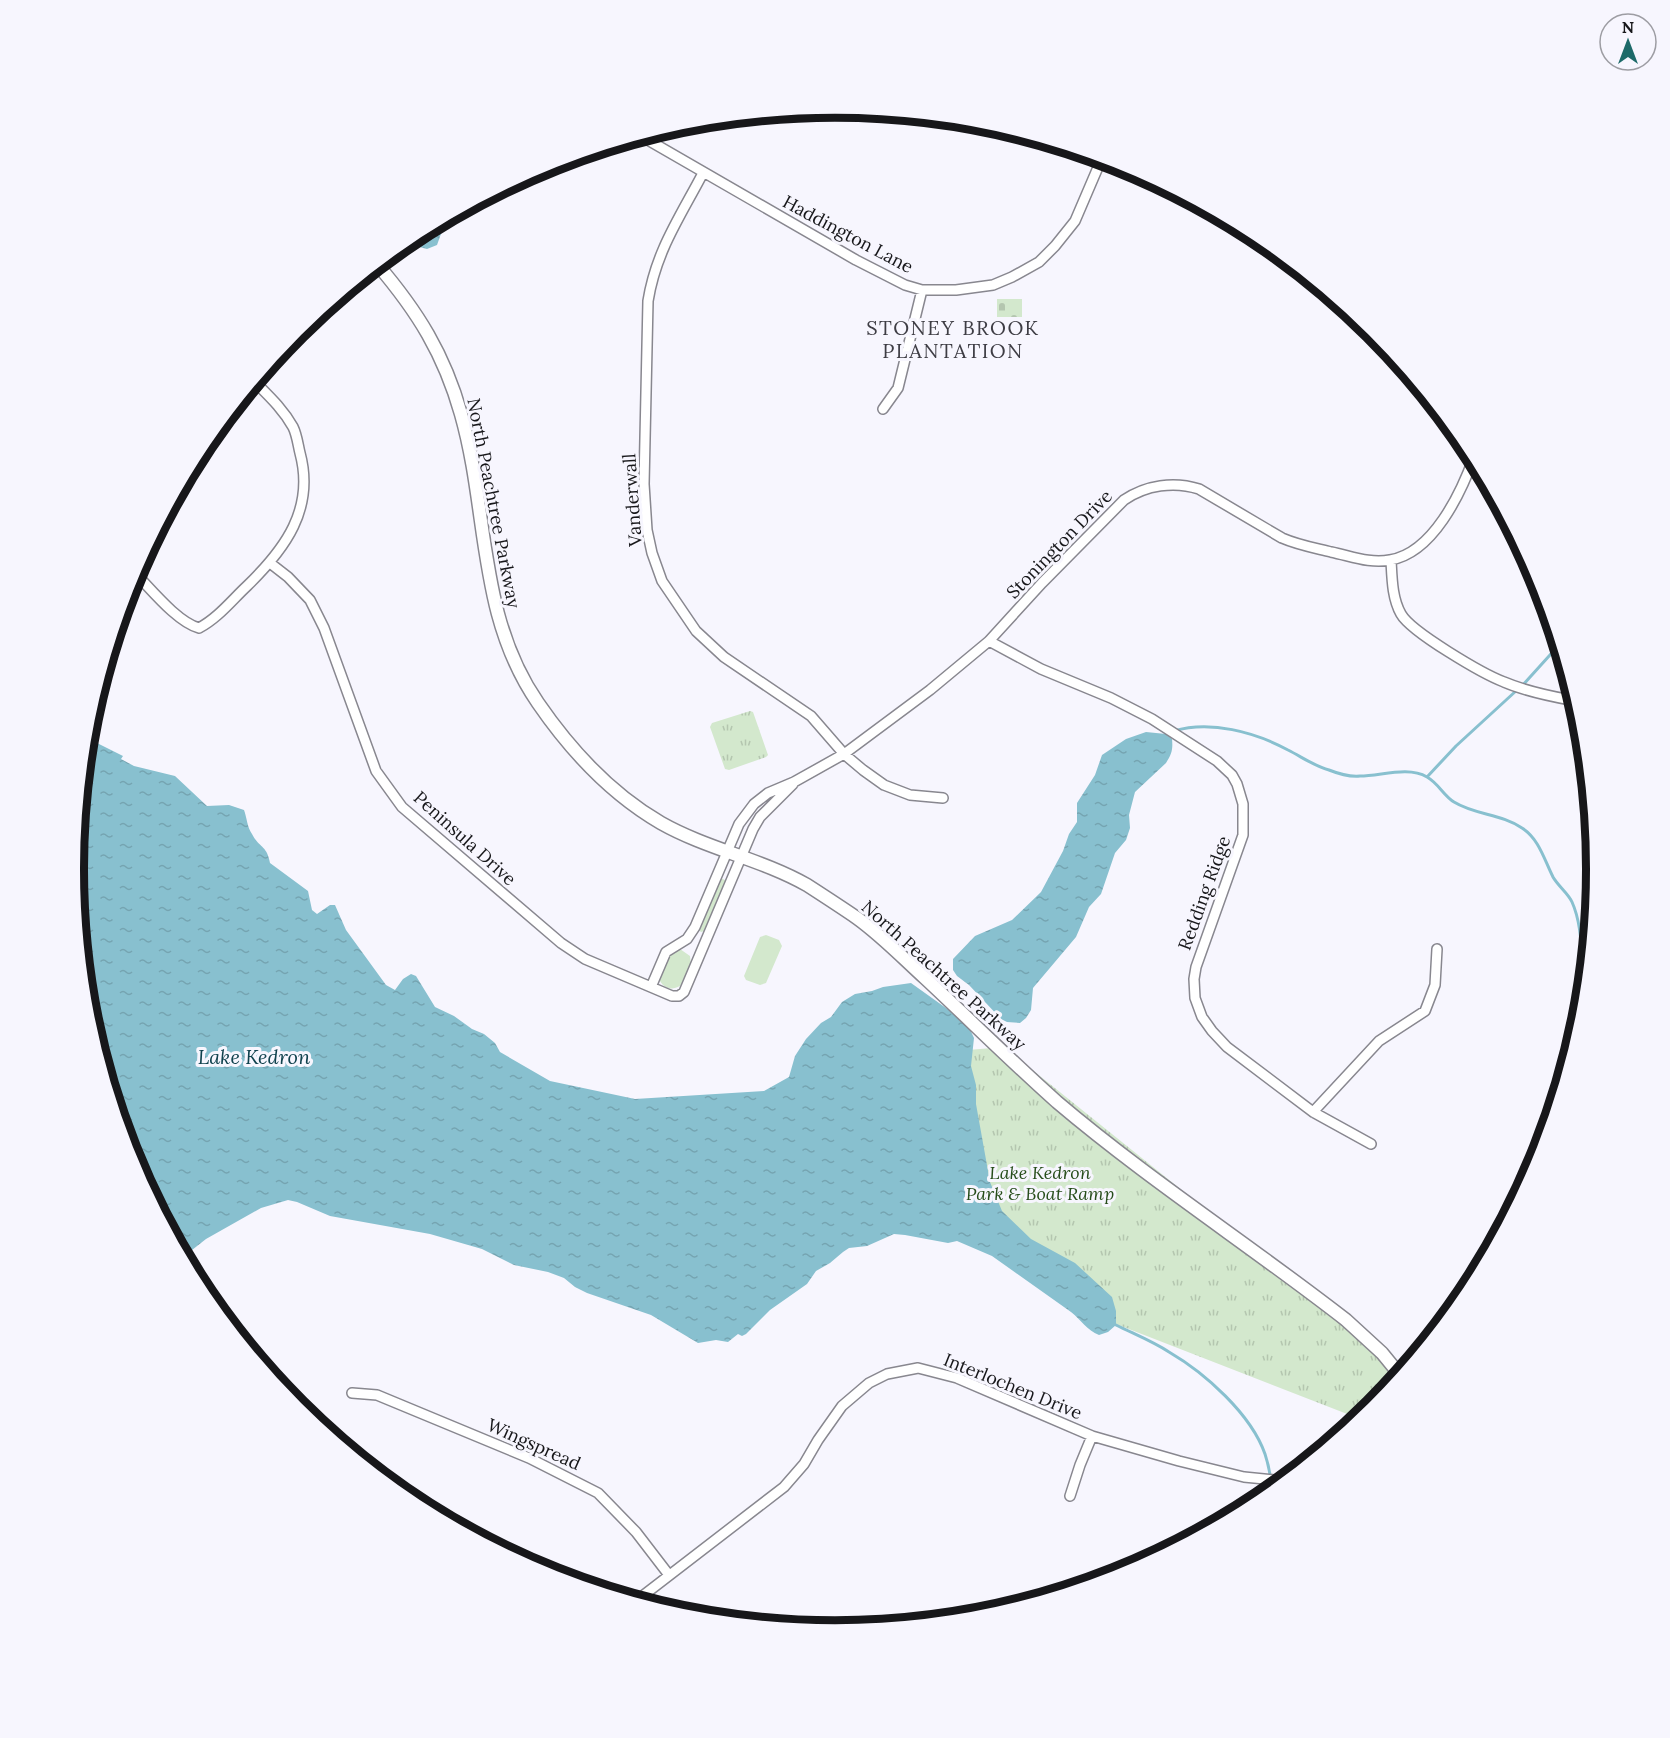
<svg xmlns="http://www.w3.org/2000/svg" width="1670" height="1738" font-family="Lora,serif">
<style>
.green{fill:#d3e8cd}
.cemetery{fill:url(#cemetery-stones)}
.park{fill:url(#park-tufts)}
.water{fill:url(#water-ripples)}
.lines{fill:none;stroke-linecap:round;stroke-linejoin:round}
.stream{stroke:#88c0cf;stroke-width:3}
.minor-casing{stroke:#88878f;stroke-width:12}
.tertiary-casing{stroke:#88878f;stroke-width:15}
.minor{stroke:#fff;stroke-width:9}
.tertiary{stroke:#fff;stroke-width:12}
.labels{text-anchor:middle;dominant-baseline:central;stroke-width:6;stroke-linejoin:round;paint-order:stroke}
.street-label{font-size:18px;fill:#17171a;stroke:#f7f6fe}
.park-label{font-size:18px;font-style:italic;fill:#264d1a;stroke:#f7f6fe}
.neighbourhood-label{font-size:20px;letter-spacing:1.5px;fill:#3e3d44;stroke:#f7f6fe}
.water-label{font-size:20px;font-style:italic;fill:#10424e;stroke:#f7f6fe}
.rim{fill:none;stroke:#17171a;stroke-width:8}
</style>
<defs>
<pattern id="cemetery-stones" width="16" height="16" patternUnits="userSpaceOnUse" patternTransform="scale(1.5)"><rect width="16" height="16" fill="#d3e8cd"/><path d="M2 7V4a2 2 0 0 1 4 0v3zM10 15v-3a2 2 0 0 1 4 0v3z" fill="#b4c6af"/></pattern>
<pattern id="park-tufts" width="24" height="20" patternUnits="userSpaceOnUse" patternTransform="scale(1.5)"><rect width="24" height="20" fill="#d3e8cd"/><path d="M3 7l-1-3M5 7V3M7 7l1-3M15 17l-1-3M17 17v-4M19 17l1-3" fill="none" stroke="#b4c6af"/></pattern>
<pattern id="water-ripples" width="26" height="14" patternUnits="userSpaceOnUse" patternTransform="scale(1.5)"><rect width="26" height="14" fill="#88c0cf"/><path d="M2 4q2-2 4 0t4 0M15 11q2-2 4 0t4 0" fill="none" stroke="#75a4b1"/></pattern>
</defs>
<rect width="100%" height="100%" fill="#f7f6fe"/>
<path class="green" d="M 720,878 L 725,880 L 726,883 L 705,931 L 701,932 L 698,929 Z
M 766,935 L 779,940 L 782,946 L 766,983 L 760,985 L 746,980 L 744,976 L 760,937 Z
M 680,949 L 690,956 L 691,965 L 680,986 C 671,991 663,988 659,979 L 666,956 Z"/>
<path class="cemetery" d="M 997,299 L 1022,299 L 1022,317 L 997,317 Z"/>
<path class="park" d="M 750,711 L 753,712 L 768,755 L 766,757 L 729,770 L 725,769 L 710,727 L 712,723 Z
M 1004,1047 L 1405,1370 L 1373,1408 L 1360,1419 L 1098,1317 L 978,1243 L 956,1051 Z"/>
<path class="water" d="M 447,217 L 437,245 L 427,249 L 404,243 L 412,236 Z
M 1146,732 L 1166,734 L 1172,739 C 1173,749 1172,754 1166,763 L 1135,792 L 1129,815 L 1130,828 L 1126,840 L 1115,853 L 1101,894 L 1089,907 L 1076,937 L 1033,988 L 1031,1010 L 1026,1018 L 1020,1023 L 1007,1022 L 1001,1019 L 969,985 L 957,976 L 953,970 L 953,959 L 975,936 L 1012,920 L 1041,892 L 1063,851 L 1069,834 L 1077,822 L 1077,803 L 1095,775 L 1102,755 L 1126,739 Z
M 87,735 L 99,744 L 123,756 L 121,759 L 134,766 L 175,776 L 207,806 L 229,805 L 244,810 C 247,818 247,827 252,834 C 259,848 267,845 270,863 L 308,891 L 312,910 L 317,914 L 330,905 L 335,905 L 346,930 L 386,985 L 395,990 L 403,979 L 411,974 L 416,976 L 435,1007 L 454,1016 L 472,1029 L 484,1034 L 495,1043 L 500,1052 L 550,1081 L 635,1099 L 764,1091 L 789,1077 L 795,1056 L 806,1039 L 821,1023 L 831,1017 L 842,1002 L 855,994 L 872,991 L 883,987 L 911,983 L 967,1023 L 974,1038 L 971,1066 L 976,1085 L 976,1104 L 990,1182 L 1002,1211 L 1031,1239 L 1075,1263 L 1112,1297 L 1116,1311 L 1116,1325 L 1108,1332 L 1099,1335 C 1087,1330 1081,1320 1071,1312 L 992,1256 L 957,1241 L 948,1243 L 905,1235 L 894,1234 L 867,1246 L 849,1248 L 843,1252 L 830,1263 L 816,1271 L 807,1284 L 770,1310 L 746,1334 L 742,1336 L 738,1334 L 728,1342 L 716,1340 L 698,1343 L 651,1315 L 587,1293 L 575,1287 L 564,1278 L 548,1272 L 514,1265 L 482,1249 L 430,1234 L 330,1216 L 297,1202 L 288,1200 L 261,1208 L 206,1239 L 192,1250 L 191,1263 L 187,1265 L 131,1160 L 88,1017 L 74,869 Z"/>
<g class="lines">
<path class="stream" d="M 1522,686 L 1559,645
M 1174,731 C 1210,720 1255,732 1288,750 C 1302,757 1314,766 1329,770 C 1339,774 1349,777 1360,776 C 1381,776 1408,766 1427,777 C 1438,783 1444,796 1454,802 C 1475,815 1502,814 1522,828 C 1539,839 1544,859 1553,877 C 1558,886 1568,893 1572,902 C 1587,935 1582,998 1577,1033
M 1427,777 L 1456,746 L 1517,690
M 967,1006 L 979,996
M 1116,1325 C 1134,1334 1152,1341 1169,1352 C 1205,1373 1251,1414 1265,1454 C 1269,1466 1271,1479 1272,1490"/>
<defs>
<path id="minor" d="M 641,136 L 856,260 L 905,285 L 922,290 L 956,290 L 993,285 L 1012,277 L 1039,262 L 1055,246 L 1075,221 L 1102,158
M 703,173 C 680,217 656,251 648,301 L 644,484 L 647,530 L 652,553 L 662,581 L 696,631 L 724,657 L 811,716 L 844,754 L 863,770 L 884,785 L 910,795 L 943,798
M 883,409 L 898,388 L 922,290
M 1391,560 C 1392,578 1392,598 1401,614 C 1411,632 1483,674 1504,682 C 1525,691 1549,696 1571,700
M 270,563 L 288,577 L 310,600 L 324,628 L 376,771 L 402,807 L 561,943 L 585,959 L 672,996 L 679,996 L 684,992 L 753,829 L 760,817 L 793,784
M 134,572 C 151,589 177,622 199,628 C 218,618 232,600 247,586 C 285,549 315,509 300,453 C 298,445 297,435 293,427 C 283,409 269,396 255,382
M 989,641 L 1041,669 L 1111,698 L 1152,719 L 1217,761 L 1232,775 L 1237,784 L 1243,804 L 1243,835 L 1196,967 L 1194,979 L 1195,998 L 1202,1017 L 1212,1031 L 1227,1047 L 1313,1112 L 1371,1144
M 651,987 L 666,952 L 687,939 L 695,927 L 739,824 L 754,804 L 768,793 L 794,782 L 844,754 L 930,690 L 989,641 L 1042,583 L 1124,500 C 1146,485 1174,481 1199,489 L 1282,538 C 1298,545 1315,548 1331,552 C 1351,556 1370,564 1390,560 C 1433,553 1461,493 1474,457
M 1313,1112 L 1379,1041 L 1425,1011 L 1435,985 L 1437,949
M 352,1393 L 377,1395 L 529,1458 L 598,1493 L 636,1532 L 669,1575
M 1070,1496 L 1080,1465 L 1092,1436
M 636,1601 L 784,1487 L 804,1464 L 818,1440 L 842,1406 L 869,1383 L 887,1374 L 918,1368 L 957,1378 L 1092,1436 L 1179,1461 L 1244,1477 L 1284,1481"/>
<path id="tertiary" d="M 377,264 C 418,312 444,354 461,414 C 489,512 477,615 538,703 C 571,751 611,794 661,823 C 707,849 761,859 807,885 C 824,896 841,907 857,918 C 882,936 903,958 925,978 C 969,1019 1012,1062 1057,1102 C 1149,1180 1251,1246 1346,1320 L 1382,1353 L 1400,1375"/>
</defs>
<use href="#minor" class="minor-casing"/>
<use href="#tertiary" class="tertiary-casing"/>
<use href="#minor" class="minor"/>
<use href="#tertiary" class="tertiary"/>
</g>
<g class="labels">
<g class="street-label">
<text transform="translate(848 234) rotate(28)">Haddington Lane</text>
<text transform="translate(632 500) rotate(-94)">Vanderwall</text>
<text transform="translate(494 503) rotate(79)">North Peachtree Parkway</text>
<text transform="translate(1059 544) rotate(-46)">Stonington Drive</text>
<text transform="translate(465 838) rotate(42)">Peninsula Drive</text>
<text transform="translate(1204 893) rotate(-70)">Redding Ridge</text>
<text transform="translate(944 975) rotate(42)">North Peachtree Parkway</text>
<text transform="translate(1013 1386) rotate(22)">Interlochen Drive</text>
<text transform="translate(534 1444) rotate(24)">Wingspread</text>
</g>
<g class="park-label">
<text x="1040" y="1172">Lake Kedron<tspan x="1040" dy="21">Park &amp; Boat Ramp</tspan></text>
</g>
<g class="neighbourhood-label">
<text x="953" y="327">STONEY BROOK<tspan x="953" dy="23">PLANTATION</tspan></text>
</g>
<g class="water-label">
<text x="254" y="1056">Lake Kedron</text>
</g>
</g>
<path d="M0 0H1670V1738H0ZM84 869a751 751 0 1 1 1502 0a751 751 0 1 1-1502 0Z" fill="#f7f6fe" fill-rule="evenodd"/>
<path class="rim" d="M84 869a751 751 0 1 1 1502 0a751 751 0 1 1-1502 0Z"/>
<g transform="translate(1628 42)"><circle r="28" fill="#f7f6fe" stroke="#9d9da3" stroke-width="1.5"/>
<path d="M0-4.5L10 22L0 15L-10 22Z" fill="#1d6a69"/>
<text y="-9" font-size="16" font-weight="bold" text-anchor="middle" fill="#17171a">N</text>
</g>
</svg>
